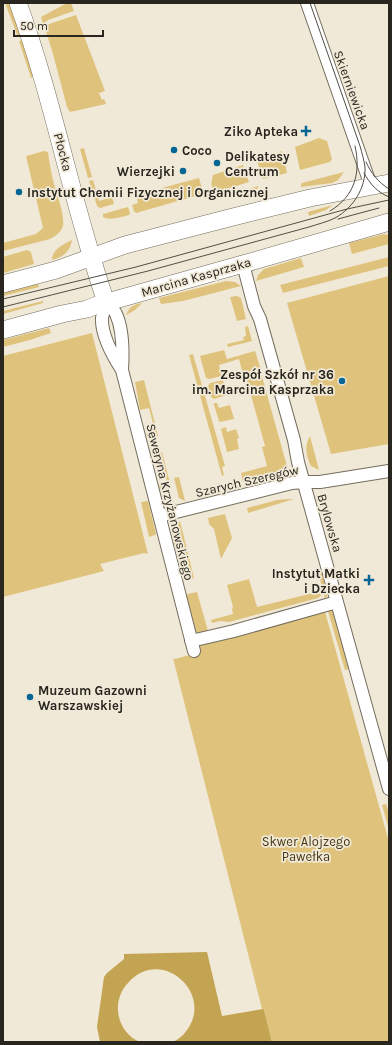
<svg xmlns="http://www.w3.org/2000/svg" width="392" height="1045" font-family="Karla,sans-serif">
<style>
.green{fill:#dfc37c}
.forest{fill:#c3a452}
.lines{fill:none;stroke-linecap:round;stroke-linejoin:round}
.street-casing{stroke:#746d5e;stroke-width:14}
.secondary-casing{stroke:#746d5e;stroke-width:18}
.street{stroke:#fff;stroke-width:12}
.secondary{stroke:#fff;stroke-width:17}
.tram{stroke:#524e45;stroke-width:1}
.poi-dot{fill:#046695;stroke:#f1e9d7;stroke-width:1.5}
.labels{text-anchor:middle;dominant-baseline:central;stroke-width:3.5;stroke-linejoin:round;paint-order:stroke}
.street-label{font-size:13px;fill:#29261f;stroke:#f1e9d7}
.poi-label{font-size:13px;font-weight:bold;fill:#29261f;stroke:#f1e9d7;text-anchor:end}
.park-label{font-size:13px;fill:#463815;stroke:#f1e9d7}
</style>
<rect width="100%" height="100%" fill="#f1e9d7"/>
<path class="green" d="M 5,3 L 10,3 L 22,35 L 18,37 Z
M 67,3 L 71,3 L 74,11 L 48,20 L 43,24 L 41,17 Z
M 76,15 L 105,91 L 99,93 L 102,100 L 104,99 L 106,104 L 70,112 L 67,107 L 53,54 L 45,28 L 49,24 Z
M 23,40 L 35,75 L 31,78 L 19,41 Z
M 319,138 L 327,141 L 332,159 L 330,162 L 300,170 L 295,147 Z
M 84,148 L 92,177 L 88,178 L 80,149 Z
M 44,151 L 48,152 C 49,161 51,171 53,180 C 56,192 65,215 63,226 C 61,232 56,236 50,239 L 3,251 L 3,243 L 36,234 L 43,228 L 26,156 Z
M 282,151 L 287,173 L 263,179 L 257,161 Z
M 243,165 L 249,182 L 214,193 C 211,186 211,182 213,175 Z
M 344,172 L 338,180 L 332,183 L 301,187 L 301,185 L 302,183 Z
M 199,178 L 203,192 L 199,195 L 136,213 L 134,211 L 132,205 L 138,203 L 136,195 Z
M 93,180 L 99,201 L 112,197 L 114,204 L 100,208 L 97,206 L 89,181 Z
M 259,186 L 257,189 L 233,196 L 232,193 Z
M 333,205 L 326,210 L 309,216 L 308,212 Z
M 128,207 L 130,213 L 129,215 C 121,217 110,221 103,217 L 103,214 Z
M 384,234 L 389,235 L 389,244 L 352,254 L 349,243 Z
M 72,240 C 70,252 63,257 52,260 C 52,249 64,244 72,240 Z
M 27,250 L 31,252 L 34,264 L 3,273 L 3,257 Z
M 389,257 L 389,266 L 283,293 L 280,285 Z
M 301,258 L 304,267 L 256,281 L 258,275 L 264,269 Z
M 389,276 L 389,444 L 331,454 L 287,303 Z
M 226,281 L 235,282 L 241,286 L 183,301 L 161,304 L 159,298 Z
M 38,284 L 39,287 L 3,296 L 3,293 Z
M 237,296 L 241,298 L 246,319 L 237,321 L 230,297 Z
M 43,301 L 43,303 L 3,314 L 3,311 Z
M 142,303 L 135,310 L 126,315 C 129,307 134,304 142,303 Z
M 248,326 L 252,341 L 228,347 L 227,344 L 244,340 L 243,337 L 246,336 L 245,327 Z
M 49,328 L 51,333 L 30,340 L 3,347 L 3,340 Z
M 92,333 L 148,554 L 144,553 L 100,564 L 104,571 L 3,597 L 3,356 Z
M 224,350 L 227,359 L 255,351 L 261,370 L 243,375 L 239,359 L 219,365 L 222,376 L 209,379 L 206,378 L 200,356 Z
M 193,354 L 225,466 L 222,467 L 224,475 L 222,476 L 189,355 Z
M 261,373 L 287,466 L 285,471 L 243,482 L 241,473 L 267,466 L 262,447 L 265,446 L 246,377 Z
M 144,380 L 158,436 L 148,438 L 146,434 L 155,431 L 149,408 L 140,410 L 135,382 Z
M 223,380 L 227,395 L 214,399 L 211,397 L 208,386 L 210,383 Z
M 214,403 L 217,403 L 219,408 L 230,405 L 234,419 L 220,422 L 219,421 L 214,405 Z
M 226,427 L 227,432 L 236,429 L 239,438 L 237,439 L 239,449 L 227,452 L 221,429 Z
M 310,436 L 319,470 L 311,466 C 306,456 304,446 310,436 Z
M 162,452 L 171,487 L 160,490 L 159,484 L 167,481 L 161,457 L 153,459 L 152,455 L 153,454 Z
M 179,477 L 185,501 L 179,498 L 174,478 Z
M 289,499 L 294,499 L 248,513 L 247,508 L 277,500 Z
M 148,501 L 156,534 L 155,535 L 149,537 L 141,502 Z
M 225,514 L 232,538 L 221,559 L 214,529 L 209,524 L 208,518 Z
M 180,521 L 194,578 L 184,581 L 182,578 L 191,575 L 183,543 L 174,545 C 172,535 173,528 180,521 Z
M 318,571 L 321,571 L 328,595 L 325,599 Z
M 249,579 L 257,607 L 321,591 L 322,595 L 318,598 L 229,622 L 220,621 L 212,623 L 211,620 L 233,614 L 232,609 L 233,607 L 227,585 Z
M 197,592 L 208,631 L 201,633 L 196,632 L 186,596 L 188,594 Z
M 324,608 L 389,842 L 389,1042 L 272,1042 L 264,1010 L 262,1009 L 173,658 L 175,659 L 200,652 L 199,646 L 200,644 Z
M 327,608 L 330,608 L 333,611 L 349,669 L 345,670 Z
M 386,804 L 389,813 L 389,830 L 382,805 Z"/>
<path class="forest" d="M 207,952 L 222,1016 L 263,1009 L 264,1010 L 272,1042 L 173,1042 C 176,1040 180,1038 183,1035 C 219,997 162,944 128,983 C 121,990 117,1001 118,1011 C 119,1024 127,1037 140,1042 L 100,1042 L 97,1027 L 104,977 L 107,973 L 124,959 L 124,954 Z"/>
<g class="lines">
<defs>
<path id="street" d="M 307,3 L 371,186
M 243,264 L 254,306 L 260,319 L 294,440 L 298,462 L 389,789
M 106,302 C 109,306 114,309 116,314 C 123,329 123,354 122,370 L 194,651
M 106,302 C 105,308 103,312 102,318 C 101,335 113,356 122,370
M 160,516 L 292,483 L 304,482 L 320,482 L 389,471
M 191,641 L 234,631 L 337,602"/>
<path id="secondary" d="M 18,3 C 54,101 72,204 106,302
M 3,284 L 56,270 L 125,245 L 229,218 L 310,198 L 389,183
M 3,330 L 62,314 L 87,309 L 97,305 L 243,264 L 389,222"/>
</defs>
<use href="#street" class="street-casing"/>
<use href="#secondary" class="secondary-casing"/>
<use href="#street" class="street"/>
<use href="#secondary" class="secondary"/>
<path class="tram" d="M 366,162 C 371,173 378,182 389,189
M 364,173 C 370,184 377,192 389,197
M 330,211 C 355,196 361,173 355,146
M 338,219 L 379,208
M 3,299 L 136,267 L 347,209 L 389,200
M 3,307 L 148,271 L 309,227 C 318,224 327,222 335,218 C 353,208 366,188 365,167 C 364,160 362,153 360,146 L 310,3"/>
</g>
<g class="poi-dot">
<path d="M304 125h4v4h4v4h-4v4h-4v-4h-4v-4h4z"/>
<circle cx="174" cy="150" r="4"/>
<circle cx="217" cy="163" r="4"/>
<circle cx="183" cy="171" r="4"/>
<circle cx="19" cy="192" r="4"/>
<circle cx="342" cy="381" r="4"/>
<path d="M367 574h4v4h4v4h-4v4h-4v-4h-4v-4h4z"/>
<circle cx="30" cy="697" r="4"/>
</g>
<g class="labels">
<g class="street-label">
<text transform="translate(352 90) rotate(70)">Skierniewicka</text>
<text transform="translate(63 152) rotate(75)">Płocka</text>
<text transform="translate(196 277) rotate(-16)">Marcina Kasprzaka</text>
<text transform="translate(247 481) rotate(-13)">Szarych Szeregów</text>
<text transform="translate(170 502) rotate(76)">Seweryna Krzyżanowskiego</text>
<text transform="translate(330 523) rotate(74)">Brylowska</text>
</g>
<g class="poi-label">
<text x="298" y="131">Ziko Apteka</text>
<text x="182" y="150" text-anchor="start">Coco</text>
<text x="225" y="156" text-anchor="start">Delikatesy<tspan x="225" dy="15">Centrum</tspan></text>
<text x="175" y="171">Wierzejki</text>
<text x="27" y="192" text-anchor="start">Instytut Chemii Fizycznej i Organicznej</text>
<text x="334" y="374">Zespół Szkół nr 36<tspan x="334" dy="15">im. Marcina Kasprzaka</tspan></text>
<text x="360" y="573">Instytut Matki<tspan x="360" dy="15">i Dziecka</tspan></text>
<text x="38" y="690" text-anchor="start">Muzeum Gazowni<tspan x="38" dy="15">Warszawskiej</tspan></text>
</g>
<g class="park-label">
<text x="306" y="841">Skwer Alojzego<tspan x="306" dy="15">Pawełka</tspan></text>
</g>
</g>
<rect width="392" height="1045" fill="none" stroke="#29261f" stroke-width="8"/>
<path d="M14 30v6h89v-6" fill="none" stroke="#29261f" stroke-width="2"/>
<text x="20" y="30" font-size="12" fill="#29261f" stroke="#f1e9d7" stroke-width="3" paint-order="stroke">50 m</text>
</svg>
